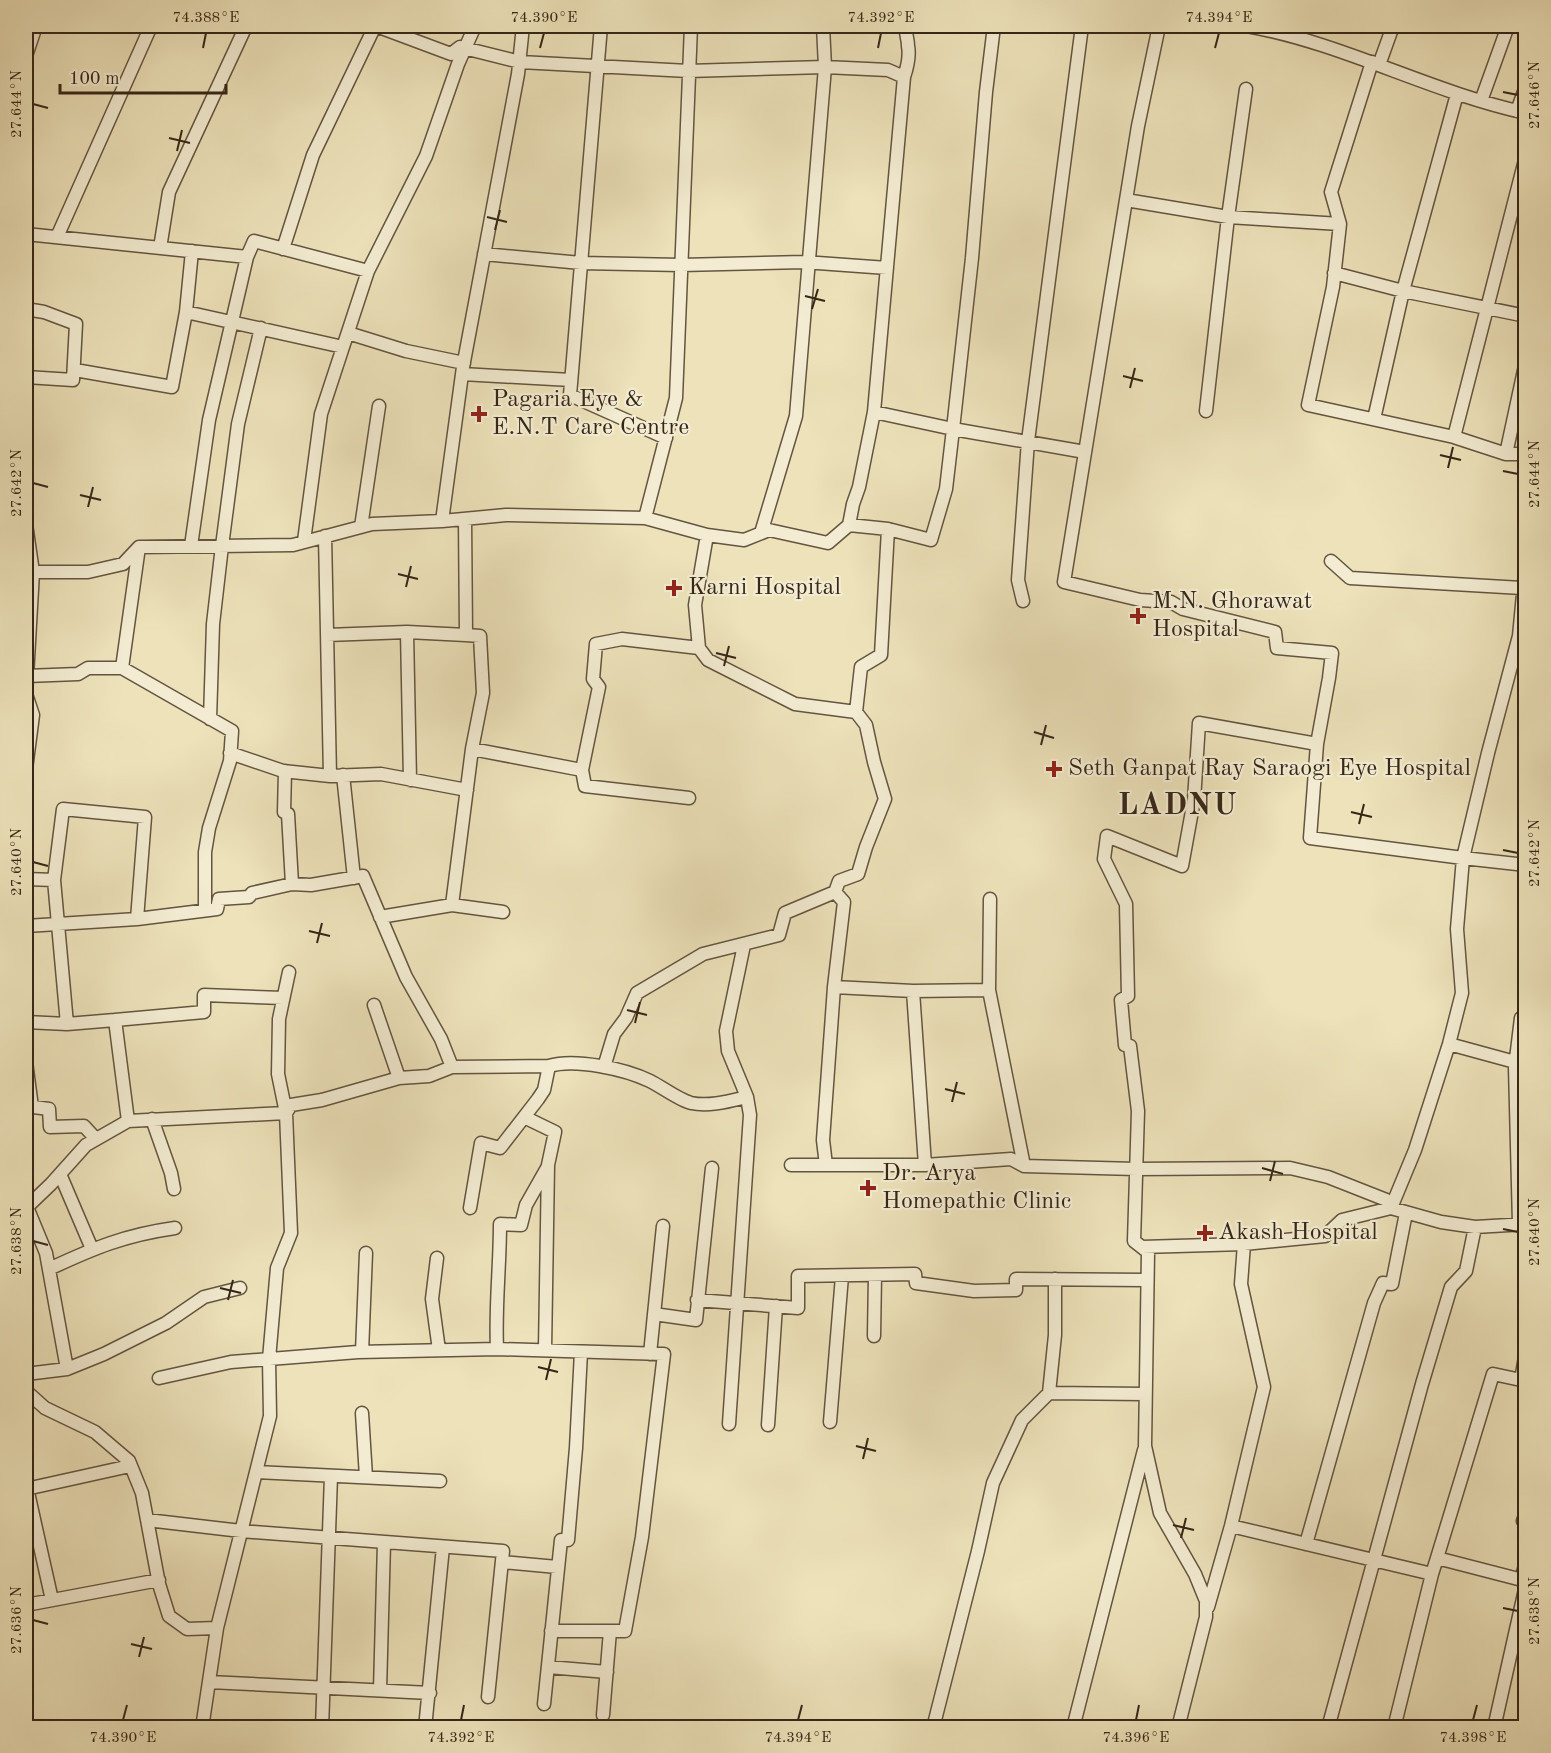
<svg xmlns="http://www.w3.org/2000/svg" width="1551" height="1753" font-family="'Old Standard TT',serif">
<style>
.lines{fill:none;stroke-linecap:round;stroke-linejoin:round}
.minor-casing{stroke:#635540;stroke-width:15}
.minor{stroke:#f3ecd2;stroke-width:12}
.ticks{fill:none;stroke:#352617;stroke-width:2}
.poi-dot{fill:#8f2418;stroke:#f3ecd2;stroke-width:2}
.labels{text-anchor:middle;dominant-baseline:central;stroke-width:4.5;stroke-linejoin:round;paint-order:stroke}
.poi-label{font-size:24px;fill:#352617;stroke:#f3ecd2;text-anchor:start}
.district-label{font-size:30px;font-weight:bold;letter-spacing:1.5px;fill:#352617;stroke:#f3ecd2}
.neatline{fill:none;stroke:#352617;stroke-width:2}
.ticks-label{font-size:15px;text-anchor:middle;fill:#352617}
</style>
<rect width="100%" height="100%" fill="#ede2ba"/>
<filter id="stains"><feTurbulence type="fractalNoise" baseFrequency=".00333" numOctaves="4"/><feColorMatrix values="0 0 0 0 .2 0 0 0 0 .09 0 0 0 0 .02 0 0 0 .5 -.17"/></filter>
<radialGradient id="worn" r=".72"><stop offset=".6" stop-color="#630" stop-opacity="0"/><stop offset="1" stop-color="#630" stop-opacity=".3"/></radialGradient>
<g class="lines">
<defs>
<path id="minor" d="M 376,26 L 451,54 L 460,47 L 520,62 L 688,71 L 825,67 L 888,70 L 904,77
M 601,26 L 570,395 L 666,438
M 906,26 C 905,34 908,38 908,46 C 910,56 907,68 904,77 L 874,412 L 953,429 L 972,258 L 986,92 L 994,26
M 1159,26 L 1138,126 L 1064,582 L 1140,600 L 1171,602 L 1183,609 L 1275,632 L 1277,648 L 1332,653 L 1329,678 L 1317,744 L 1199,723 L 1194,800 L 1182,866 L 1107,836 L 1104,859 L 1126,904 L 1128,996 L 1121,1000 L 1125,1045 L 1130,1046 L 1138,1111 L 1134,1241 L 1148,1252 L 1145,1446 L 1160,1513 L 1195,1574 L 1206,1601 L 1206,1617 L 1178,1728
M 1247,26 C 1343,43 1430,92 1526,113
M 26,56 L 36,26
M 1372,62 L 1331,192 L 1340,224 L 1333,287 L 1308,405 L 1454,437 L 1506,454
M 1379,65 L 1393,26
M 1481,101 L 1508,26
M 1517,111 L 1526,86
M 1126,200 L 1228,217 L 1340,224
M 26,234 L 247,257
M 57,237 L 151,26
M 160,248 L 169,192 L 246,26
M 283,249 L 313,155 L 375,26
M 484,254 L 581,263 L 681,265 L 804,262 L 887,268
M 1334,273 L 1403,291 L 1526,316
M 186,312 L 343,347
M 348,333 L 406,351 L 464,363
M 1526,361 L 1506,454 L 1526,454
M 75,370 L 172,387 L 186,312 L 192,251
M 462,374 L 571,380
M 26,377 L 73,380 L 76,324 L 44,312 L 26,309
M 1206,411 L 1228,217 L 1246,89
M 1374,419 L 1403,291 L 1457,94
M 1454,437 L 1526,156
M 645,518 L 676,398 L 691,26
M 442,521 L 463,367 L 518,74 L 523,26
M 26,524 L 33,572 L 26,694 L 33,715 L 26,769
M 849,525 L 853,504 L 859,487 L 874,412
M 361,527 L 379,406
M 761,533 L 796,416 L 825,67 L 823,26
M 707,535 L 695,605 L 699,648 L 708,660 L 795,704 L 856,712
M 325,536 L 330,776
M 304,541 L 321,414 L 368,271 L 426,156 L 458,64 L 475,26
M 191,546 L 209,420 L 247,257 L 254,241 L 368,271
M 1331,561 L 1350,578 L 1522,588
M 33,572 L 88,572 L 123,564 L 139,547 L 293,545 L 372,524 L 442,521 L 506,515 L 645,518 L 707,535 L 744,540 L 769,530 L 828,543 L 849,525 L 888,529 L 931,540 L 946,489 L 953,429 L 1085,452
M 1023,601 L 1018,580 L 1028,441 L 1082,26
M 407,632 L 410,780
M 327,635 L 407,632 L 466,635
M 122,668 L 139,547
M 26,676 L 78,674 L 88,668 L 122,668 L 232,731 L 230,761 L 209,828 L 205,852 L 205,910
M 210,719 L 213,624 L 222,546 L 238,424 L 261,328
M 1317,744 L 1310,838 L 1463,858 L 1488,753 L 1519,636 L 1526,563
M 472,749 L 582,770 L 585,786 L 689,798
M 230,753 L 283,771 L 330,776 L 381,774 L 467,790
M 582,770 L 599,687 L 593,679 L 596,644 L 622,639 L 699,648
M 285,771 L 284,812 L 288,814 L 292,884
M 343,775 L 354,878
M 26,879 L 54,880 L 67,1024
M 54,880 L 63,809 L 145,817 L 137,919
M 990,899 L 989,990 L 1024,1166
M 452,905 L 472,749 L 483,693 L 480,636 L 466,635 L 465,519
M 380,917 L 452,905 L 503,912
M 26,926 L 137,919 L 217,909 L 219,899 L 249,897 L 252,893 L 292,884 L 311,885 L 363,876 L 406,977 L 441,1039 L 452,1067
M 834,987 L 913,991 L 989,990
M 913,991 L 925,1165
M 374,1005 L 399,1078
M 115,1020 L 204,1012 L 204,995 L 283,998
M 26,1022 L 67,1024 L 115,1020 L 128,1121
M 1449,1044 L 1515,1062
M 26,1062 L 32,1107
M 604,1067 L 614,1034 L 626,1018 L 637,993 L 703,954 L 779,935 L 785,913 L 835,892 L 839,881 L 858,874 L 866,847 L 885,799 L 874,762 L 866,725 L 856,712 L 861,667 L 881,655 L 888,529
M 26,1106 L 49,1109 L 50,1127 L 84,1126 L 96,1139
M 286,1113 L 291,1105 L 322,1100 L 399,1078 L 429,1076 L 452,1067 L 549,1066 C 575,1058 625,1069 650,1081 C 662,1087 679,1100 691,1103 C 709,1107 730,1101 747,1097
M 524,1117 L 555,1132 L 548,1165 L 545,1350
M 152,1119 L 171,1173 L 174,1189
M 791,1165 L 925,1165 L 1011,1159 L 1024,1166 L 1136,1169 L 1290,1168 L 1328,1177 L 1389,1201 L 1392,1204
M 826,1165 L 823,1140 L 834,987 L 844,902 L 835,892
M 60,1174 L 92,1249
M 27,1207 L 46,1253 L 67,1369
M 26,1208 L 51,1184 L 86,1145 L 128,1121 L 286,1113
M 470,1208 L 481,1143 L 500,1148 L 538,1099 L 544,1090 L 549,1066
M 1391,1208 L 1415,1150 L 1449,1044 L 1462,993 L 1457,929 L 1463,858 L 1526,865
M 1519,1224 L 1515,1067 L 1521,1018
M 1142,1247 L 1244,1244 L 1325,1236 L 1342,1220 L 1391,1208 L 1441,1222 L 1475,1227 L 1526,1224
M 437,1258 L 432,1299 L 439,1350
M 49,1269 C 94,1248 125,1235 175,1228
M 697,1300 L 798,1308 L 798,1276 L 915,1274 L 916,1283 L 974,1291 L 1016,1290 L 1016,1279 L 1146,1280
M 654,1314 L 696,1320 L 712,1168
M 874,1336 L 875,1275
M 497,1349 C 495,1307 500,1266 500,1224 L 521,1225 L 526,1205 L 547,1168
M 362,1352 L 366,1253
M 650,1354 L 663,1226
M 26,1374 L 67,1369 L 104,1354 L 166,1323 L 204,1297 L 240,1288
M 159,1378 L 231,1362 L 358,1352 L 497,1349 L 664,1354 L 642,1537 L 625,1631 L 551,1631
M 26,1391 L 45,1408 L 95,1432 L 129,1461 L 142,1493 L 159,1584 L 169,1616 L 187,1629 L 217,1628
M 1049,1393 L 1055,1335 L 1055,1279
M 362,1413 L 366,1477
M 830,1422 L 842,1276
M 729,1424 L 750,1115 L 747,1097 L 728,1051 L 726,1031 L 744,945
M 768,1425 L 776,1306
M 256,1472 L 440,1481
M 27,1488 L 52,1600
M 26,1489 L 130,1466
M 1526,1512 L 1523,1521 L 1526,1522
M 147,1520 L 241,1531 L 503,1551 L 488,1697
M 1231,1526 L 1432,1574 L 1437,1558 L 1526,1581
M 1306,1544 L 1374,1303 L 1383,1283 L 1392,1284 L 1406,1213
M 1437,1558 L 1493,1374 L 1521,1380 L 1526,1351
M 502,1562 L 557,1567
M 1521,1580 L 1526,1562
M 26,1605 L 159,1580
M 1208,1607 L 1231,1526 L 1264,1387 L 1241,1284 L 1244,1244
M 548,1667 L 607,1672
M 209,1682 L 430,1693
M 380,1690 L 384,1543
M 544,1704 L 561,1540 L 568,1540 L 576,1448 L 581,1352
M 603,1715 L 610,1631
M 202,1728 L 217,1628 L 270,1416 L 269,1359 L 277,1268 L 291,1233 L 286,1113 L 278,1074 L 279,1019 L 289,972
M 322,1728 L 331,1476
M 425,1728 L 443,1547
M 933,1728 L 978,1551 L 993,1483 L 1022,1420 L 1049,1393 L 1145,1394
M 1073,1728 L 1144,1450
M 1328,1728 L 1422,1384 L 1451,1287 L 1466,1271 L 1475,1227
M 1394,1728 L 1432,1574
M 1494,1728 L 1526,1585"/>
</defs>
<use href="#minor" class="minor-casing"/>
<use href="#minor" class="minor"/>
</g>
<path class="ticks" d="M 203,48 L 206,33M 540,48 L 544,33M 878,48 L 881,33M 1215,48 L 1219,33M 1503,92 L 1518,95M 33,104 L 48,108M 169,138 L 190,143M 177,151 L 182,130M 487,217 L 507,222M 495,230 L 500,210M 805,296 L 825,301M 812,309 L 818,289M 1123,376 L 1143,381M 1130,388 L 1135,368M 1440,455 L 1461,460M 1448,468 L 1453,447M 1503,471 L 1518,474M 33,483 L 48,487M 80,495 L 101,500M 88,507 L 93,487M 398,574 L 418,579M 406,587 L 411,566M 716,653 L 736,658M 724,666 L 729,646M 1034,732 L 1054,738M 1041,745 L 1046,725M 1351,812 L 1372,817M 1359,824 L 1364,804M 1503,850 L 1518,853M 33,862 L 48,866M 309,931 L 330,936M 317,943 L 322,923M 627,1010 L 647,1015M 635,1023 L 640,1002M 945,1089 L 965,1094M 952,1102 L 957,1082M 1262,1168 L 1283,1174M 1270,1181 L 1275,1161M 1503,1229 L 1518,1232M 33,1241 L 48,1245M 220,1288 L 241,1293M 228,1300 L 233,1280M 538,1367 L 558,1372M 546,1380 L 551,1359M 856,1446 L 876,1451M 863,1459 L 868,1438M 1173,1525 L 1194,1530M 1181,1538 L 1186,1518M 1503,1608 L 1518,1611M 33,1620 L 48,1624M 131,1644 L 152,1649M 139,1657 L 144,1637M 123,1720 L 127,1705M 461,1720 L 464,1705M 798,1720 L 802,1705M 1136,1720 L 1139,1705M 1473,1720 L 1477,1705"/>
<g class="poi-dot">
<path d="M476 405h6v6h6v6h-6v6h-6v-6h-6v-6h6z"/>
<path d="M671 579h6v6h6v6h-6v6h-6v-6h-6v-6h6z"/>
<path d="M1135 607h6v6h6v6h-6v6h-6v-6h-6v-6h6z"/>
<path d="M1051 760h6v6h6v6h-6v6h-6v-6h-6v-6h6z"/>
<path d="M865 1179h6v6h6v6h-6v6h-6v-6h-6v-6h6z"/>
<path d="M1202 1224h6v6h6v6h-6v6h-6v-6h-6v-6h6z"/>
</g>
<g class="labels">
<g class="poi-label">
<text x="492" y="400">Pagaria Eye &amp;<tspan x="492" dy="28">E.N.T Care Centre</tspan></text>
<text x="688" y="588">Karni Hospital</text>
<text x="1152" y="602">M.N. Ghorawat<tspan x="1152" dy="28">Hospital</tspan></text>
<text x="1068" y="769">Seth Ganpat Ray Saraogi Eye Hospital</text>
<text x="882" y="1174">Dr. Arya<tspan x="882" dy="28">Homepathic Clinic</tspan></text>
<text x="1218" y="1233">Akash Hospital</text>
</g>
<g class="district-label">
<text x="1178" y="806">LADNU</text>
</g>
</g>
<rect width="1551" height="1753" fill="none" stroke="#ede2ba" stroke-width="66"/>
<path d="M60 84v9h166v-9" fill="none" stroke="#352617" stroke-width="3"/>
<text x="69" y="84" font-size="18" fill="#352617" stroke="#f3ecd2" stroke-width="4.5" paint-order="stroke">100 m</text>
<rect x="33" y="33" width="1485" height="1687" class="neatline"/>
<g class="ticks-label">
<text x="206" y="22">74.388°E</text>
<text x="544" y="22">74.390°E</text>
<text x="881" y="22">74.392°E</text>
<text x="1219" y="22">74.394°E</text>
<text transform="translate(1534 95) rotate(-90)" y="5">27.646°N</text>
<text transform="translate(16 104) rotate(-90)" y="5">27.644°N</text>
<text transform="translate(1534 474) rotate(-90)" y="5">27.644°N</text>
<text transform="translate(16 483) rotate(-90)" y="5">27.642°N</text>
<text transform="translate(1534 853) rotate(-90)" y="5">27.642°N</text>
<text transform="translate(16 862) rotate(-90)" y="5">27.640°N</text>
<text transform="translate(1534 1232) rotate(-90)" y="5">27.640°N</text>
<text transform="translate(16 1241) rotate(-90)" y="5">27.638°N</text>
<text transform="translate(1534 1611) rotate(-90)" y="5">27.638°N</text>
<text transform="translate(16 1620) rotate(-90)" y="5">27.636°N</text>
<text x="123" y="1742">74.390°E</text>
<text x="461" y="1742">74.392°E</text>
<text x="798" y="1742">74.394°E</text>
<text x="1136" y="1742">74.396°E</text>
<text x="1473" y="1742">74.398°E</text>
</g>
<rect width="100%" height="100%" filter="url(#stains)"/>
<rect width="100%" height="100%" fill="url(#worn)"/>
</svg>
